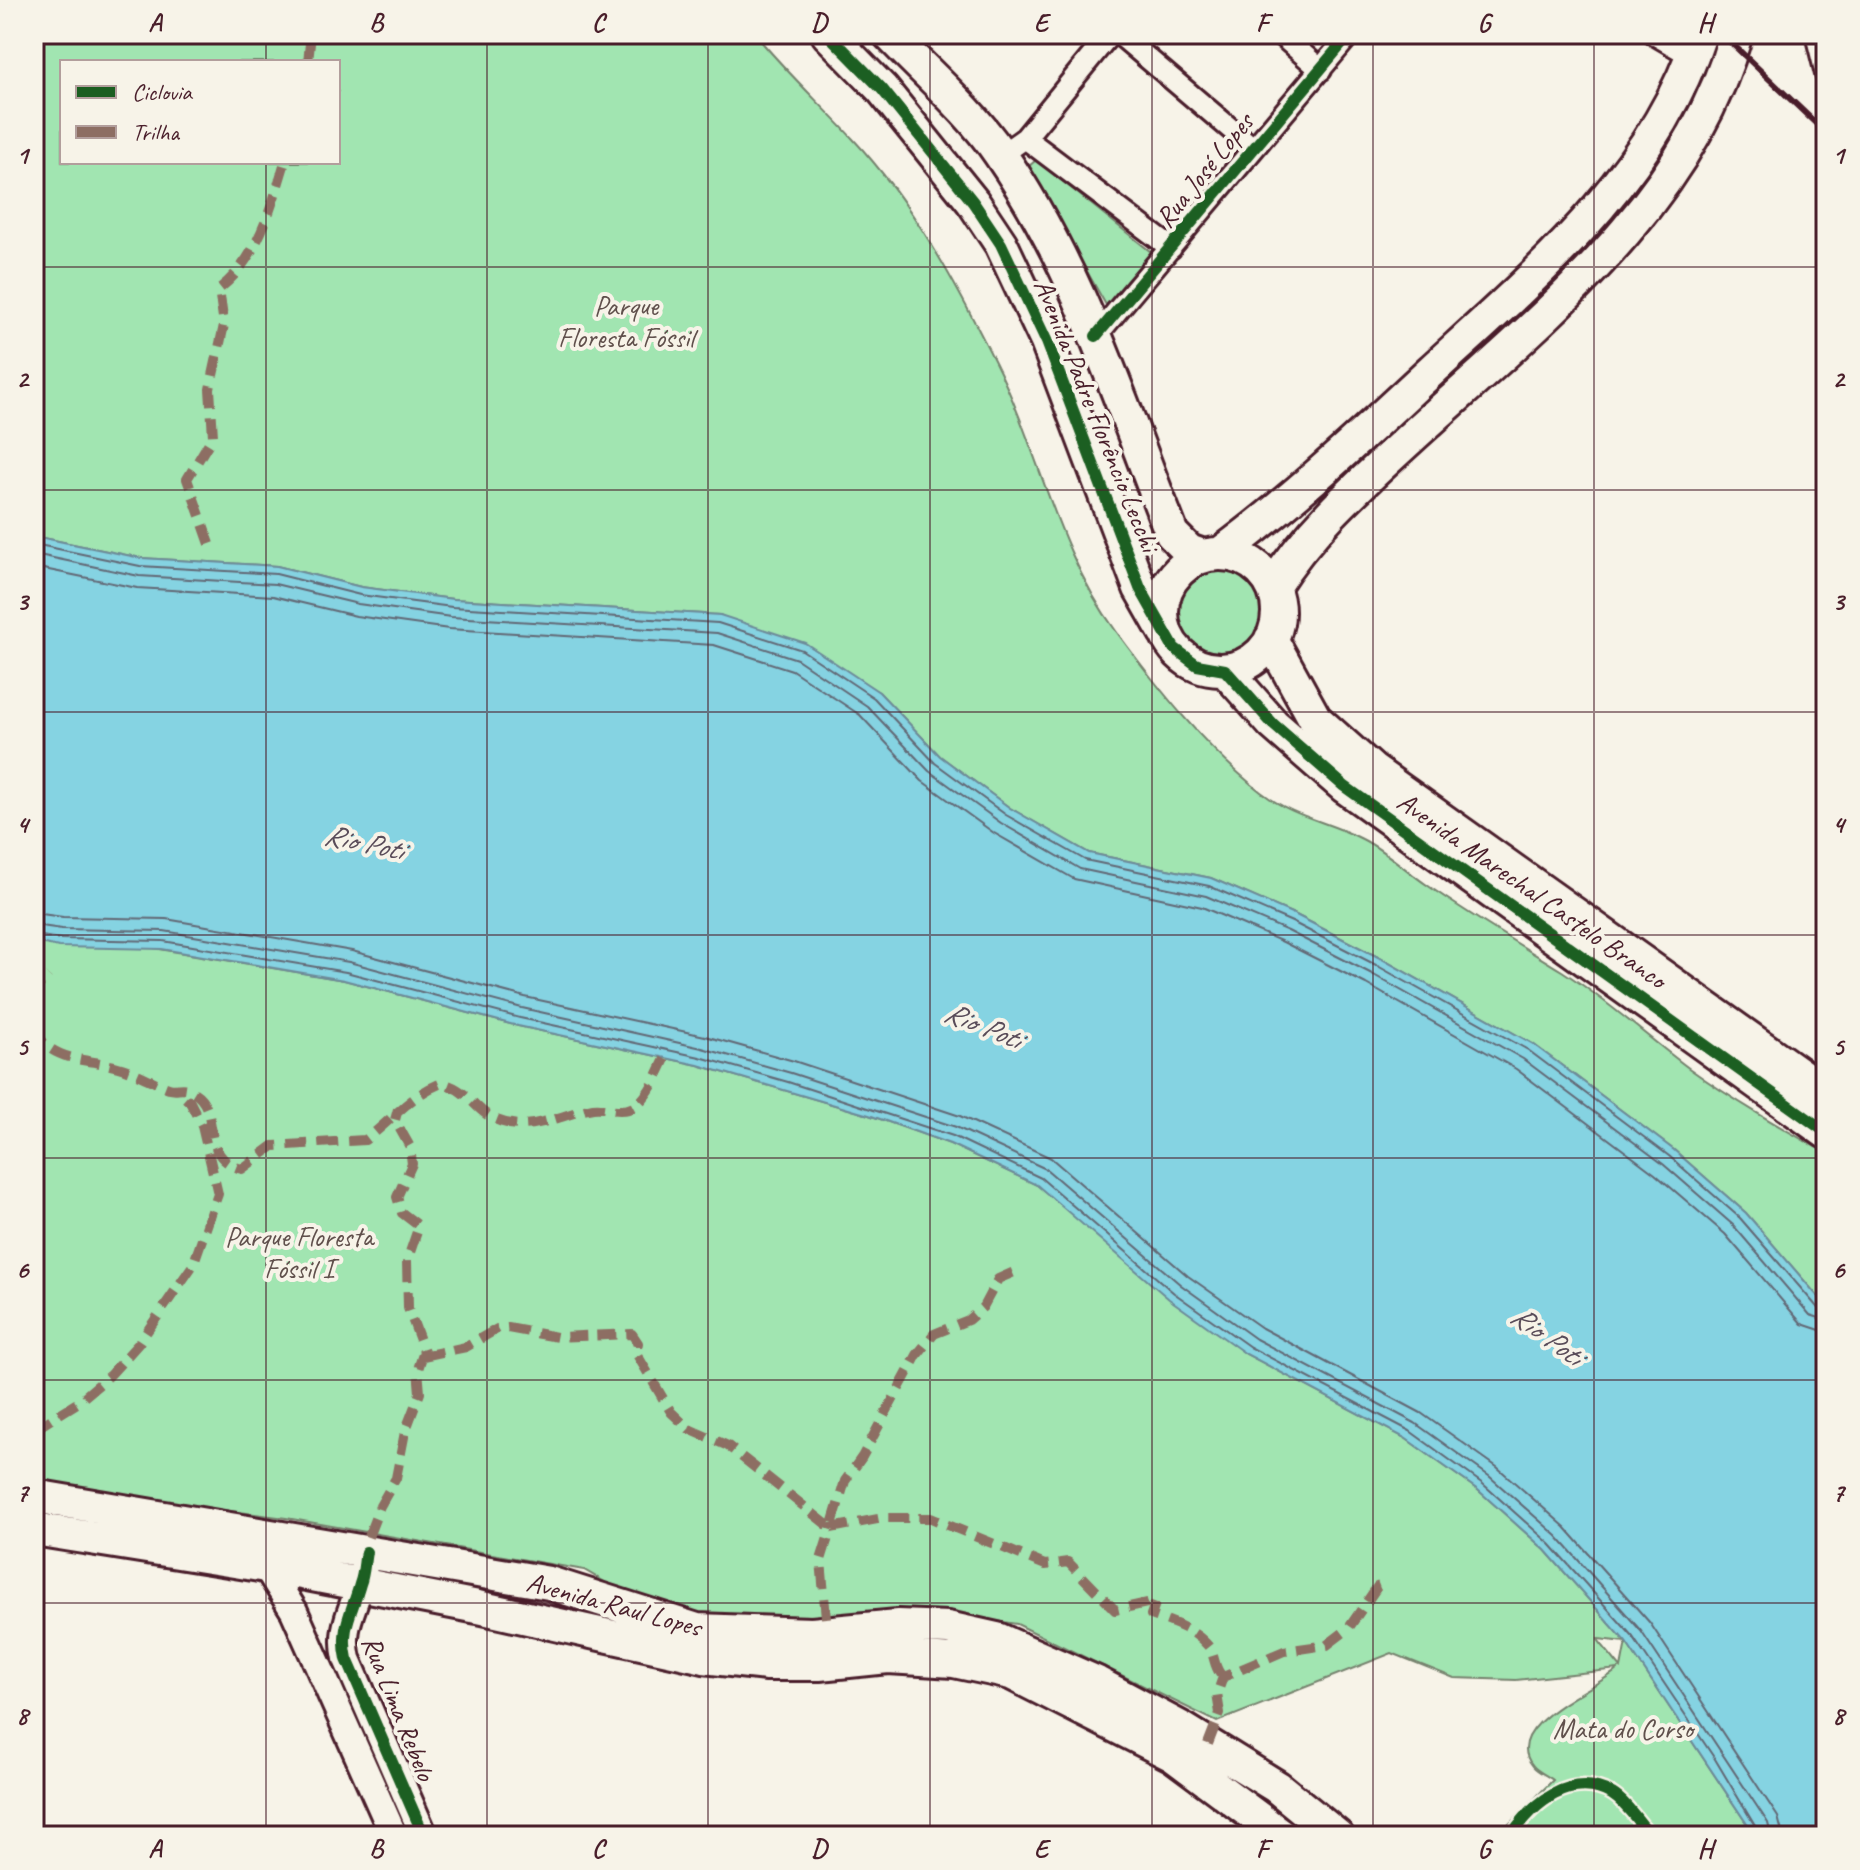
<svg xmlns="http://www.w3.org/2000/svg" width="1860" height="1870" font-family="Caveat,sans-serif">
<style>
.green{fill:#a1e5b1;stroke:#76826e;stroke-width:2;fill-rule:evenodd}
.water{fill:#85d3e2;stroke:#6d8b99;stroke-width:2}
.lines{fill:none;stroke-linecap:round;stroke-linejoin:round}
.shore{stroke:#626774;stroke-width:2}
.minor-casing{stroke:#4a1f2b;stroke-width:26}
.tertiary-casing{stroke:#4a1f2b;stroke-width:32}
.primary-casing{stroke:#4a1f2b;stroke-width:38}
.minor{stroke:#f7f3e8;stroke-width:20}
.tertiary{stroke:#f7f3e8;stroke-width:26}
.primary{stroke:#f7f3e8;stroke-width:32}
.rail{stroke:#4a1f2b;stroke-width:6}
.quiet{stroke:#8d6e63;stroke-width:10;stroke-dasharray:20 10;stroke-linecap:butt}
.cycleway-casing{stroke:#f7f3e8;stroke-width:17}
.cycleway{stroke:#1b5e20;stroke-width:12}
.grid{fill:none;stroke:#4a1f2b;stroke-width:2;stroke-opacity:0.55}
.labels{text-anchor:middle;dominant-baseline:central;stroke-width:8;stroke-linejoin:round;paint-order:stroke}
.street-label{font-size:28px;fill:#4a1f2b;stroke:#f7f3e8}
.park-label{font-size:28px;fill:#60504c;stroke:#f7f3e8}
.water-label{font-size:30px;font-style:italic;fill:#594c59;stroke:#f7f3e8}
.neatline{fill:none;stroke:#4a1f2b;stroke-width:3}
.grid-label{font-size:26px;text-anchor:middle;font-weight:bold;fill:#4a1f2b}
</style>
<rect width="100%" height="100%" fill="#f7f3e8"/>
<filter id="ink" filterUnits="userSpaceOnUse"><feTurbulence type="fractalNoise" baseFrequency=".0125" numOctaves="2"/><feDisplacementMap in="SourceGraphic" scale="16" xChannelSelector="R" yChannelSelector="G"/><feConvolveMatrix kernelMatrix="1 2 1 2 8 2 1 2 1" color-interpolation-filters="sRGB"/></filter>
<g filter="url(#ink)">
<path class="green" d="M 34,34 L 755,34 C 786,72 821,104 853,139 C 913,203 956,284 995,362 C 1040,451 1056,550 1116,631 C 1157,687 1206,749 1261,792 C 1294,818 1328,821 1362,839 C 1386,851 1405,870 1427,885 C 1471,916 1517,943 1562,971 C 1607,1000 1647,1037 1690,1069 C 1733,1100 1780,1127 1826,1153 L 1826,1306 L 1746,1213 L 1674,1150 L 1533,1044 L 1380,958 L 1296,915 L 1211,878 L 1089,853 L 1010,808 L 940,756 L 879,692 L 720,615 L 453,599 L 361,587 L 277,566 L 141,558 L 34,536 ZM 62,62 L 338,62 L 338,162 L 62,162 Z
M 1036,160 L 1151,252 L 1106,305 L 1028,167 Z
M1174 612a46 46 0 1 1 92 0a46 46 0 1 1-92 0Z
M 34,928 L 344,980 L 518,1026 L 698,1065 L 869,1115 L 950,1144 L 1037,1185 L 1246,1354 L 1405,1438 L 1478,1490 L 1545,1550 L 1626,1642 L 1755,1836 L 1497,1836 L 1553,1780 C 1548,1776 1538,1772 1533,1766 C 1499,1726 1598,1688 1618,1669 L 1516,1680 L 1454,1678 L 1392,1653 L 1217,1722 L 1017,1624 L 945,1614 L 723,1622 L 629,1596 L 584,1570 L 286,1518 L 142,1500 L 34,1478 ZM 1598,1639 L 1626,1642 L 1621,1668 L 1598,1640 Z"/>
<path class="water" d="M 34,536 L 141,558 L 277,566 L 361,587 L 453,599 L 720,615 L 805,643 L 879,692 L 940,756 L 1010,808 L 1089,853 L 1211,878 L 1296,915 L 1380,958 L 1533,1044 L 1674,1150 L 1746,1213 L 1826,1306 L 1826,1836 L 1755,1836 L 1626,1642 L 1545,1550 L 1478,1490 L 1405,1438 L 1246,1354 L 1169,1299 L 1037,1185 L 950,1144 L 869,1115 L 698,1065 L 518,1026 L 344,980 L 162,949 L 59,947 L 34,942 Z"/>
<g class="lines">
<path class="shore" d="M 34,544 L 140,566 L 276,574 L 360,595 L 452,607 L 718,623 L 802,650 L 874,698 L 935,763 L 1006,815 L 1085,860 L 1209,886 L 1292,922 L 1376,965 L 1528,1050 L 1669,1156 L 1740,1218 L 1817,1307 L 1826,1310
M 34,554 L 139,576 L 275,584 L 358,604 L 451,617 L 717,633 L 797,659 L 867,706 L 929,771 L 1001,823 L 1080,869 L 1206,896 L 1288,931 L 1372,974 L 1523,1059 L 1663,1164 L 1733,1225 L 1810,1315 L 1826,1320
M 34,567 L 137,588 L 273,596 L 356,616 L 449,629 L 714,645 L 792,670 L 860,715 L 922,781 L 994,833 L 1074,879 L 1202,907 L 1283,942 L 1366,984 L 1516,1069 L 1655,1174 L 1725,1234 L 1802,1324 L 1826,1332
M 34,913 L 63,917 L 166,919 L 352,951 L 525,997 L 705,1036 L 794,1061 L 960,1116 L 1051,1158 L 1188,1276 L 1262,1328 L 1421,1413 L 1497,1467 L 1565,1527 L 1650,1623 L 1778,1817 L 1783,1836
M 34,925 L 62,929 L 164,931 L 349,962 L 522,1008 L 702,1048 L 791,1073 L 956,1127 L 1046,1169 L 1181,1285 L 1256,1339 L 1415,1423 L 1489,1476 L 1557,1536 L 1641,1631 L 1768,1823 L 1771,1836
M 34,935 L 61,939 L 163,941 L 346,972 L 520,1018 L 700,1057 L 788,1082 L 953,1136 L 1041,1178 L 1174,1293 L 1250,1347 L 1410,1431 L 1483,1484 L 1550,1544 L 1633,1637 L 1715,1759 L 1761,1836"/>
<defs>
<path id="minor" d="M 1119,34 L 1252,147
M 1280,34 L 1321,70
M 1654,34 L 1678,48
M 1816,34 L 1826,74
M 1025,138 L 1110,34
M 1001,155 L 1025,138 L 1171,248
M 1096,336 L 1350,34"/>
<path id="tertiary" d="M 366,1552 C 364,1562 364,1574 360,1584 C 352,1613 340,1628 347,1659 L 424,1836
M 266,1566 L 294,1611 L 394,1836"/>
<path id="primary" d="M 828,34 L 882,89 L 973,202 L 1001,244 L 1047,342 L 1140,588 L 1165,632
M 889,34 C 926,73 970,110 1000,154 C 1080,270 1121,405 1172,534 L 1189,551 L 1203,556
M 1220,554 C 1295,499 1363,434 1431,371 C 1537,274 1654,176 1700,34
M1162 612a58 58 0 1 1 116 0a58 58 0 1 1-116 0Z
M 1273,587 C 1308,531 1355,489 1404,444 C 1531,327 1688,209 1736,34
M 1271,639 L 1315,719 L 1372,770 L 1826,1093
M 1225,670 L 1273,724 L 1344,786 L 1826,1132
M 34,1496 L 549,1583 L 697,1630 L 812,1634 L 898,1626 L 948,1628 L 997,1639 L 1097,1683 L 1183,1729 L 1277,1787 L 1337,1836
M 34,1529 L 266,1566 L 478,1607 L 704,1657 L 767,1664 L 819,1664 L 888,1657 L 954,1661 L 1011,1673 L 1173,1755 L 1282,1836"/>
</defs>
<use href="#minor" class="minor-casing"/>
<use href="#tertiary" class="tertiary-casing"/>
<use href="#primary" class="primary-casing"/>
<use href="#minor" class="minor"/>
<use href="#tertiary" class="tertiary"/>
<use href="#primary" class="primary"/>
<path class="rail" d="M 1722,34 L 1826,133"/>
<path class="quiet" d="M 308,62 L 311,34
M 210,544 L 187,479 L 213,436 L 210,389 L 224,325 L 219,289 C 258,259 271,208 285,162
M 34,1001 L 39,985 L 48,975
M 34,1026 C 46,1063 88,1058 118,1067 C 136,1072 152,1082 169,1088 C 177,1090 180,1087 187,1089 C 227,1104 194,1156 242,1169 L 273,1146 L 365,1140 C 391,1121 410,1095 442,1083 C 470,1090 474,1111 497,1120 C 530,1134 561,1114 593,1108 C 607,1106 621,1115 635,1106 C 650,1095 657,1075 665,1059
M 423,1356 L 466,1347 L 497,1329 L 508,1328 L 557,1337 L 632,1334 L 638,1343 L 636,1353 L 671,1412 L 689,1429 L 728,1446 L 831,1528 L 845,1481 L 862,1457 L 917,1355 L 934,1334 L 968,1320 L 983,1307 L 998,1279 L 1019,1270
M 34,1430 L 77,1403 L 110,1375 L 139,1343 L 193,1265 L 218,1194 L 202,1126 L 190,1102 L 181,1094
M 368,1537 L 380,1506 L 396,1478 L 405,1432 L 420,1393 L 418,1369 L 424,1351 L 408,1308 L 407,1261 L 419,1226 L 402,1213 L 397,1197 L 412,1164 L 410,1147 L 395,1120 L 398,1109
M 826,1618 L 821,1560 L 831,1528 L 883,1518 L 931,1518 L 1045,1565 L 1068,1562 L 1115,1610 L 1156,1601 L 1151,1615 C 1171,1622 1195,1629 1209,1647 C 1216,1658 1213,1667 1223,1677
M 1208,1744 L 1220,1713 L 1217,1694 L 1223,1677 L 1284,1651 L 1327,1645 L 1348,1629 L 1377,1587 L 1385,1584"/>
<defs>
<path id="cycleway" d="M 828,34 L 882,89 L 973,202 L 1001,244 L 1047,342 L 1140,588 L 1174,648 L 1197,665 L 1225,670 L 1273,724 L 1344,786 L 1826,1132
M 1096,336 L 1350,34
M 366,1552 C 364,1562 364,1574 360,1584 C 352,1613 340,1628 347,1659 L 424,1836
M 1511,1836 C 1533,1803 1571,1771 1612,1794 C 1627,1803 1639,1823 1651,1836"/>
</defs>
<use href="#cycleway" class="cycleway-casing"/>
<use href="#cycleway" class="cycleway"/>
</g>
</g>
<path class="grid" d="M 266,34 L 266,62M 487,34 L 487,1836M 708,34 L 708,1836M 930,34 L 930,1836M 1152,34 L 1152,1836M 1373,34 L 1373,1836M 1594,34 L 1594,1836M 266,162 L 266,1836M 34,267 L 1826,267M 34,490 L 1826,490M 34,712 L 1826,712M 34,935 L 1826,935M 34,1158 L 1826,1158M 34,1380 L 1826,1380M 34,1603 L 1826,1603"/>
<g class="labels">
<g class="street-label">
<text transform="translate(1204 170) rotate(-51)">Rua José Lopes</text>
<text transform="translate(1097 415) rotate(68)">Avenida Padre Florêncio Lecchi</text>
<text transform="translate(1532 890) rotate(35)">Avenida Marechal Castelo Branco</text>
<text transform="translate(614 1604) rotate(15)">Avenida Raul Lopes</text>
<text transform="translate(399 1708) rotate(68)">Rua Lima Rebelo</text>
</g>
<g class="park-label">
<text x="626" y="305">Parque<tspan x="626" dy="32">Floresta Fóssil</tspan></text>
<text x="299" y="1236">Parque Floresta<tspan x="299" dy="32">Fóssil I</tspan></text>
<text x="1623" y="1728">Mata do Corso</text>
</g>
<g class="water-label">
<text transform="translate(364 842) rotate(12)">Rio Poti</text>
<text transform="translate(983 1025) rotate(22)">Rio Poti</text>
<text transform="translate(1547 1335) rotate(36)">Rio Poti</text>
</g>
</g>
<rect width="1860" height="1870" fill="none" stroke="#f7f3e8" stroke-width="88"/>
<rect x="60" y="60" width="280" height="104" fill="#f7f3e8" stroke="#b29e9c" stroke-width="2"/>
<rect x="76" y="86" width="40" height="12" fill="#1b5e20" stroke="#b29e9c" stroke-width="2"/>
<text x="132" y="100" font-size="24" fill="#4a1f2b">Ciclovia</text>
<rect x="76" y="126" width="40" height="12" fill="#8d6e63" stroke="#b29e9c" stroke-width="2"/>
<text x="132" y="140" font-size="24" fill="#4a1f2b">Trilha</text>
<rect x="44" y="44" width="1772" height="1782" class="neatline"/>
<g class="grid-label">
<text x="155" y="31">A</text>
<text x="376" y="31">B</text>
<text x="598" y="31">C</text>
<text x="819" y="31">D</text>
<text x="1041" y="31">E</text>
<text x="1262" y="31">F</text>
<text x="1484" y="31">G</text>
<text x="1705" y="31">H</text>
<text x="22" y="164">1</text>
<text x="1838" y="164">1</text>
<text x="22" y="387">2</text>
<text x="1838" y="387">2</text>
<text x="22" y="610">3</text>
<text x="1838" y="610">3</text>
<text x="22" y="833">4</text>
<text x="1838" y="833">4</text>
<text x="22" y="1055">5</text>
<text x="1838" y="1055">5</text>
<text x="22" y="1278">6</text>
<text x="1838" y="1278">6</text>
<text x="22" y="1501">7</text>
<text x="1838" y="1501">7</text>
<text x="22" y="1724">8</text>
<text x="1838" y="1724">8</text>
<text x="155" y="1857">A</text>
<text x="376" y="1857">B</text>
<text x="598" y="1857">C</text>
<text x="819" y="1857">D</text>
<text x="1041" y="1857">E</text>
<text x="1262" y="1857">F</text>
<text x="1484" y="1857">G</text>
<text x="1705" y="1857">H</text>
</g>
</svg>
